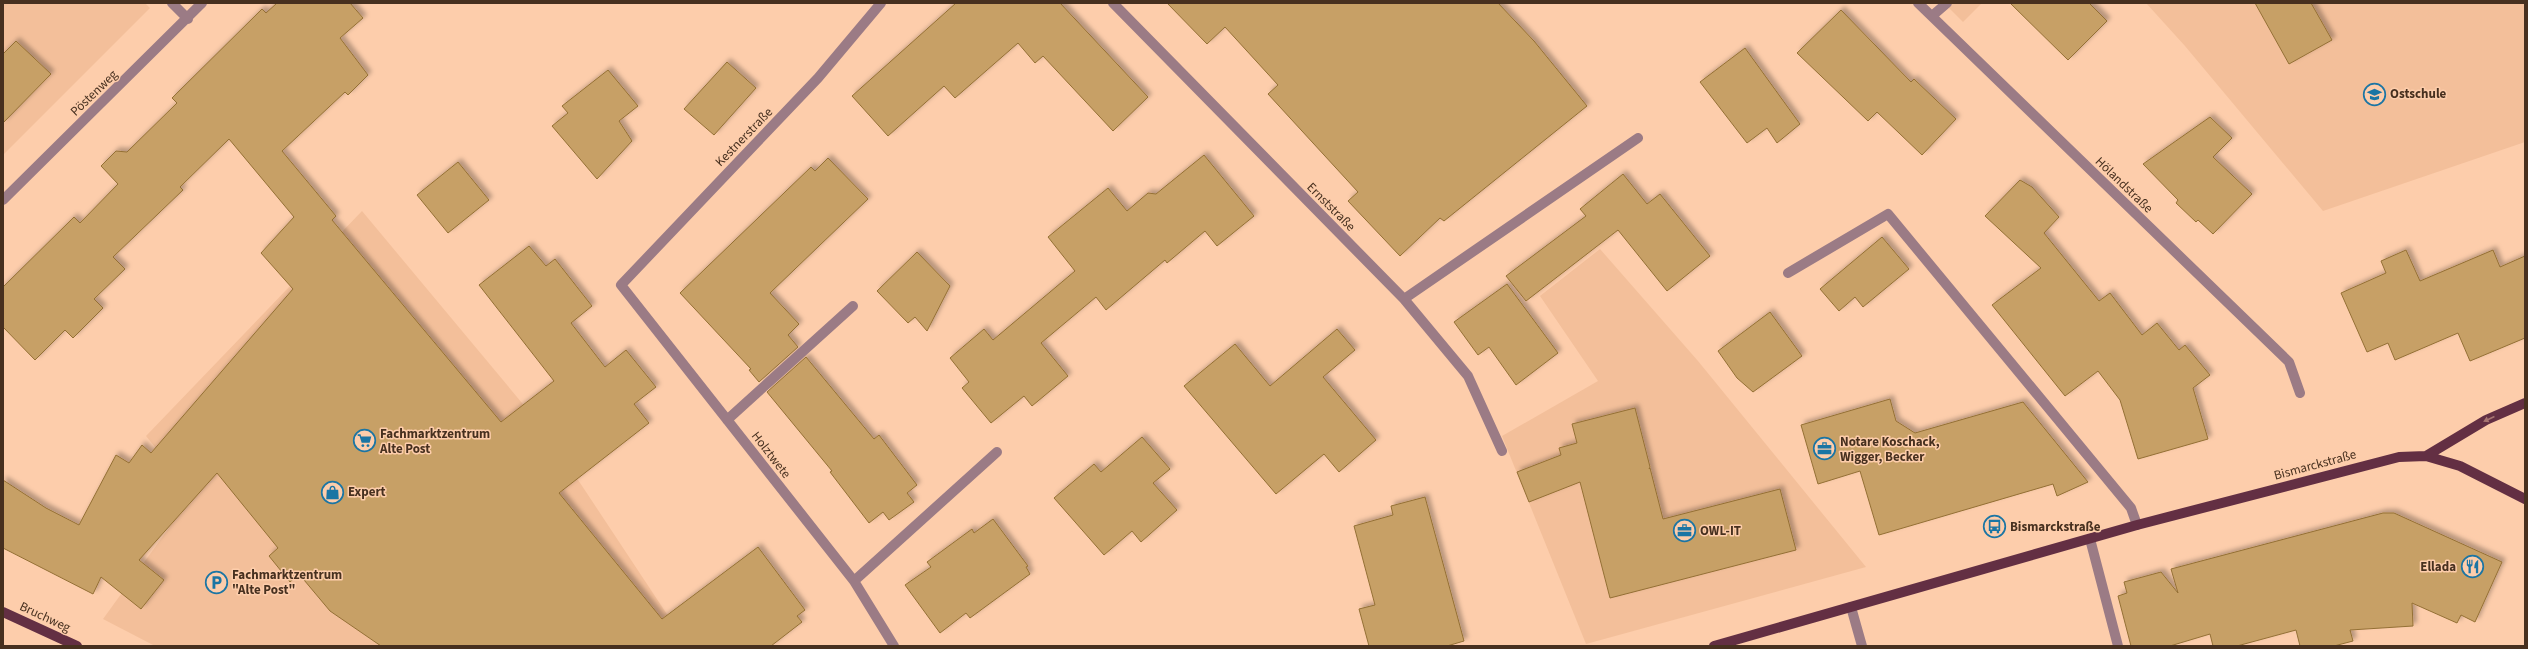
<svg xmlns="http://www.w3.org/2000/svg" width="2528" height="649" font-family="'Source Sans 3',sans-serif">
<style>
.built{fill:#f3bf9a}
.building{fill:#c7a066;stroke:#947035;filter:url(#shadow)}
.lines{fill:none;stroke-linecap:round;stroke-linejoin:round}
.minor{stroke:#9b7b85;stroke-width:10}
.major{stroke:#632f43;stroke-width:10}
.oneway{fill:#a87672}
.labels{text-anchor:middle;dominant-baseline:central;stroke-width:3;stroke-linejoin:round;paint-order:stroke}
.street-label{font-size:13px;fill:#47301f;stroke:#fdcdab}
.poi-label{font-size:13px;font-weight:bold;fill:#47301f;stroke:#fdcdab;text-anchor:start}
</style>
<defs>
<filter id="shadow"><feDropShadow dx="3.5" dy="-3.5" stdDeviation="2" flood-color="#0004"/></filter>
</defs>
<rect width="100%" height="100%" fill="#fdcdab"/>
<path class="built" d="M 3,3 L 145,3 L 150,8 L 3,155 Z
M 1944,3 L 1982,3 L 1963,22 Z
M 2146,3 L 2525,3 L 2525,142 L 2323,211 L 2185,46 Z
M 362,211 L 547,433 L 688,646 L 155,646 L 103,619 L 174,521 L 190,504 L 187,486 L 146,436 Z
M 1600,249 L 1698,361 L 1866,567 L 1586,644 L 1502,436 L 1598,381 L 1540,296 Z"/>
<path class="building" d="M 277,3 L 350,3 L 363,18 L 340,38 L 368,75 L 348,95 L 345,92 L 282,151 L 336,216 L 332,220 L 501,422 L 554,381 L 479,285 L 529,246 L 546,266 L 555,259 L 592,306 L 571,323 L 605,367 L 626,350 L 656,387 L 634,404 L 649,423 L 559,493 L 662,619 L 758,547 L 805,610 L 797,616 L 802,622 L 771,646 L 381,646 L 330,611 L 299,574 L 290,582 L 269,556 L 278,548 L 217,473 L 139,560 L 164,580 L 141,609 L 101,577 L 93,594 L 3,548 L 3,480 L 46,508 L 79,525 L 116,455 L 129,463 L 142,445 L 151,453 L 293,289 L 261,253 L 294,217 L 229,139 L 180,187 L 183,190 L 113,257 L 125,269 L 94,299 L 103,308 L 73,338 L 65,330 L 35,360 L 3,327 L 3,287 L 74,217 L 80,223 L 118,184 L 101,166 L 116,151 L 127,152 L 177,103 L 172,98 L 262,9 L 266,13 Z
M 956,3 L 1060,3 L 1148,97 L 1113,131 L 1043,56 L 1035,63 L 1018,43 L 955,98 L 944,86 L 888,136 L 852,96 Z
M 1167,3 L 1498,3 L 1534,41 L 1587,106 L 1444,221 L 1440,218 L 1400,256 L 1348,201 L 1358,192 L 1268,94 L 1278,85 L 1225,27 L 1207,44 Z
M 2010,3 L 2089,3 L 2107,21 L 2068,60 Z
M 2255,3 L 2311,3 L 2332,40 L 2289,64 Z
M 1841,10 L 1911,82 L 1914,79 L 1956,119 L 1922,155 L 1877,112 L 1868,121 L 1797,53 Z
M 16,41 L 51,74 L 3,123 L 3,54 Z
M 1745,48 L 1800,124 L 1777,143 L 1767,128 L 1747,143 L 1700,82 Z
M 727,62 L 756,88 L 714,135 L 684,109 Z
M 608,70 L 638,106 L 619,121 L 632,141 L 597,179 L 552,126 L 568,113 L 562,106 Z
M 2210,117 L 2232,138 L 2213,157 L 2252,194 L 2213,234 L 2198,220 L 2196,222 L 2176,203 L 2178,200 L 2143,164 Z
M 1204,155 L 1254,216 L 1217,246 L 1205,231 L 1167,263 L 1165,260 L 1106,310 L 1096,297 L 1041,343 L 1068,376 L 1032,406 L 1024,396 L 991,423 L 962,388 L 969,382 L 950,358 L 984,329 L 993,340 L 1075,271 L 1048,237 L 1108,188 L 1127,211 L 1148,193 L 1156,194 Z
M 828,158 L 868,199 L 770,293 L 799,324 L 788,335 L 798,347 L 759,382 L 749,370 L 751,369 L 680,293 L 811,167 L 815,171 Z
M 458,162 L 489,200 L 448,233 L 417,195 Z
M 1623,174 L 1647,204 L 1660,194 L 1710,256 L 1667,291 L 1618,230 L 1526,301 L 1506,276 L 1586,216 L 1580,209 Z
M 2020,180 L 2032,187 L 2059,217 L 2044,233 L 2099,301 L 2110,293 L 2142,335 L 2157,323 L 2179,350 L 2185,345 L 2210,375 L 2193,388 L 2208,439 L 2138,459 L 2120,400 L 2098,371 L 2065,396 L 1992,305 L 2041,268 L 1985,216 Z
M 1882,237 L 1909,269 L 1863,307 L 1855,297 L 1839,311 L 1820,289 Z
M 2406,250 L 2420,281 L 2493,250 L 2500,267 L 2525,256 L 2525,338 L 2470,361 L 2458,333 L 2395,360 L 2388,343 L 2367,352 L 2341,293 L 2386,273 L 2381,261 Z
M 917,252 L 950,286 L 927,331 L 915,317 L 908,323 L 877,291 Z
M 1507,284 L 1558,353 L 1516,385 L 1489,347 L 1478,355 L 1454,322 Z
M 1770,312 L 1802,356 L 1753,392 L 1737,378 L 1718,351 Z
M 1337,329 L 1355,350 L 1323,377 L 1376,440 L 1339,472 L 1324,454 L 1276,494 L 1184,386 L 1235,344 L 1270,386 Z
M 806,357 L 874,439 L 879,435 L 917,485 L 907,493 L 914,502 L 889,520 L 883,512 L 869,523 L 830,472 L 832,471 L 767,392 Z
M 1890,399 L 1896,421 L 1915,433 L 2023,402 L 2088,482 L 2057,496 L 2053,484 L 1879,535 L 1860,471 L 1818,484 L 1801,425 Z
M 1635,408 L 1650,467 L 1649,469 L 1650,468 L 1663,519 L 1780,489 L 1796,550 L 1610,598 L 1580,482 L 1529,502 L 1517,472 L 1561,455 L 1559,448 L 1577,443 L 1572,424 Z
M 1142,437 L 1170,469 L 1153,483 L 1177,510 L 1141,542 L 1132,531 L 1104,555 L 1054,498 L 1094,464 L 1101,472 Z
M 1425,497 L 1464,641 L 1447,646 L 1369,646 L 1359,609 L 1375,605 L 1354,526 L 1393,515 L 1391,506 Z
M 2383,513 L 2394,513 L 2502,562 L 2475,622 L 2461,615 L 2457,623 L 2412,603 L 2413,626 L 2350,630 L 2353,641 L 2334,646 L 2300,646 L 2296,630 L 2237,646 L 2213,646 L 2210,634 L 2170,646 L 2131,646 L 2118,596 L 2127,593 L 2124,582 L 2161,572 L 2178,593 L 2171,569 Z
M 993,519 L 1028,566 L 1026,567 L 1030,574 L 970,618 L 966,613 L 940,633 L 905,585 L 931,567 L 927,562 L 972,529 L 974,533 Z"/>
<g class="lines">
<path class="minor" d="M 172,3 L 188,19
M 881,3 L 818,78 L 621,285 L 854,581 L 894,646
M 1113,3 L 1404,299 L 1468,376 L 1502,451
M 1918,3 L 2289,362 L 2300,393
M 1932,16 L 1947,3
M 3,200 L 202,3
M 1788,273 L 1888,214 L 2131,508 L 2137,525
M 1404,299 L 1638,138
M 727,420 L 853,306
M 2090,539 L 2118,646
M 854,581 L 997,452
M 1851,607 L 1862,646"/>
<path class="major" d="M 2426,456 L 2486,420 L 2525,403
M 3,612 L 77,646
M 1714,646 L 2137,525 L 2399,457 L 2426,456 L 2460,466 L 2525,499"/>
</g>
<defs><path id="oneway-solid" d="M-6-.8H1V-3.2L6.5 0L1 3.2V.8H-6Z"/></defs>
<use class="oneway" href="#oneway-solid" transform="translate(2489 419) rotate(155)"/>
<defs>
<symbol id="school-ring" viewBox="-11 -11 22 22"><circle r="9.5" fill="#fdcdab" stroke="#1b75a4" stroke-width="1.5"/><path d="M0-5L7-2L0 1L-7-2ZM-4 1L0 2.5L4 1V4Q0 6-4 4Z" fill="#1b75a4"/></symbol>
<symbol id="supermarket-ring" viewBox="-11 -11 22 22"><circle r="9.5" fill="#fdcdab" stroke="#1b75a4" stroke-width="1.5"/><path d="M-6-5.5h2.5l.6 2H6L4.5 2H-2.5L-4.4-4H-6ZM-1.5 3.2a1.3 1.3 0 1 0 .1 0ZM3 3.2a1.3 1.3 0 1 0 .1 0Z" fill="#1b75a4"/></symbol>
<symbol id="office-ring" viewBox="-11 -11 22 22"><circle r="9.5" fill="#fdcdab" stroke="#1b75a4" stroke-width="1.5"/><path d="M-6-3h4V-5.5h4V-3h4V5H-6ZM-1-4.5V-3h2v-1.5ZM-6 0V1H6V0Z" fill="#1b75a4"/></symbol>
<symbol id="shop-ring" viewBox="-11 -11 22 22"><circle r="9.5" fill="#fdcdab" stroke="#1b75a4" stroke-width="1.5"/><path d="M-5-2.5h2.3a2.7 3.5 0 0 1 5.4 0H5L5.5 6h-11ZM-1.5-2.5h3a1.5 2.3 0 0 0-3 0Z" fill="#1b75a4"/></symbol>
<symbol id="bus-ring" viewBox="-11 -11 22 22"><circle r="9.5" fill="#fdcdab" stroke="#1b75a4" stroke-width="1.5"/><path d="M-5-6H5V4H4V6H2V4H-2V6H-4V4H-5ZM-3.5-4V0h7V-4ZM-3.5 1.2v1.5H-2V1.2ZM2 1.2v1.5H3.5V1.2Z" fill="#1b75a4"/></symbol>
<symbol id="restaurant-ring" viewBox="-11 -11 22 22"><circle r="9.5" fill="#fdcdab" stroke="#1b75a4" stroke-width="1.5"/><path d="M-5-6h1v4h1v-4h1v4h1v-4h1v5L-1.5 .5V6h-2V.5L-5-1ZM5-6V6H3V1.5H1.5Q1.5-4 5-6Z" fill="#1b75a4"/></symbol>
<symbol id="parking-ring" viewBox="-11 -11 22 22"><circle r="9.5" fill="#fdcdab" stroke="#1b75a4" stroke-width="1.5"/><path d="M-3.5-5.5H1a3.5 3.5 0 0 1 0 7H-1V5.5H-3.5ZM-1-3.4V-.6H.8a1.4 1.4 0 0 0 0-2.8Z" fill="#1b75a4"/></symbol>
</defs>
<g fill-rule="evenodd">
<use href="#school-ring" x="2362" y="82" width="25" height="25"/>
<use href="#supermarket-ring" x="352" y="428" width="25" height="25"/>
<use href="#office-ring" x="1812" y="436" width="25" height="25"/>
<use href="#shop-ring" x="320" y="480" width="25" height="25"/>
<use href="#bus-ring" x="1982" y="514" width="25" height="25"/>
<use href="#office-ring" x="1672" y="518" width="25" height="25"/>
<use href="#restaurant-ring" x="2460" y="554" width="25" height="25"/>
<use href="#parking-ring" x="204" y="570" width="25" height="25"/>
</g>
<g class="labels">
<g class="street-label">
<text transform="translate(94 93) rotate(-44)">Pöstenweg</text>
<text transform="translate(744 137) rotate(-46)">Kestnerstraße</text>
<text transform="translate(2124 185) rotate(44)">Hölandstraße</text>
<text transform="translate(1331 207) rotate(45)">Ernststraße</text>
<text transform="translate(771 455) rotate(52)">Holztwete</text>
<text transform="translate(2315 465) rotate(-15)">Bismarckstraße</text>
<text transform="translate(45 617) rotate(25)">Bruchweg</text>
</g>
<g class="poi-label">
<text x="2390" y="94">Ostschule</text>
<text x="380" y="434">Fachmarktzentrum<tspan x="380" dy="15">Alte Post</tspan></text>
<text x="1840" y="442">Notare Koschack,<tspan x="1840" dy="15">Wigger, Becker</tspan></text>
<text x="348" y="492">Expert</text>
<text x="2010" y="527">Bismarckstraße</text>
<text x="1700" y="531">OWL-IT</text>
<text x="2456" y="567" text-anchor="end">Ellada</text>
<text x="232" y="575">Fachmarktzentrum<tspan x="232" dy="15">"Alte Post"</tspan></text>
</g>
</g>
<rect width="2528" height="649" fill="none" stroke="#47301f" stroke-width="8"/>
</svg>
